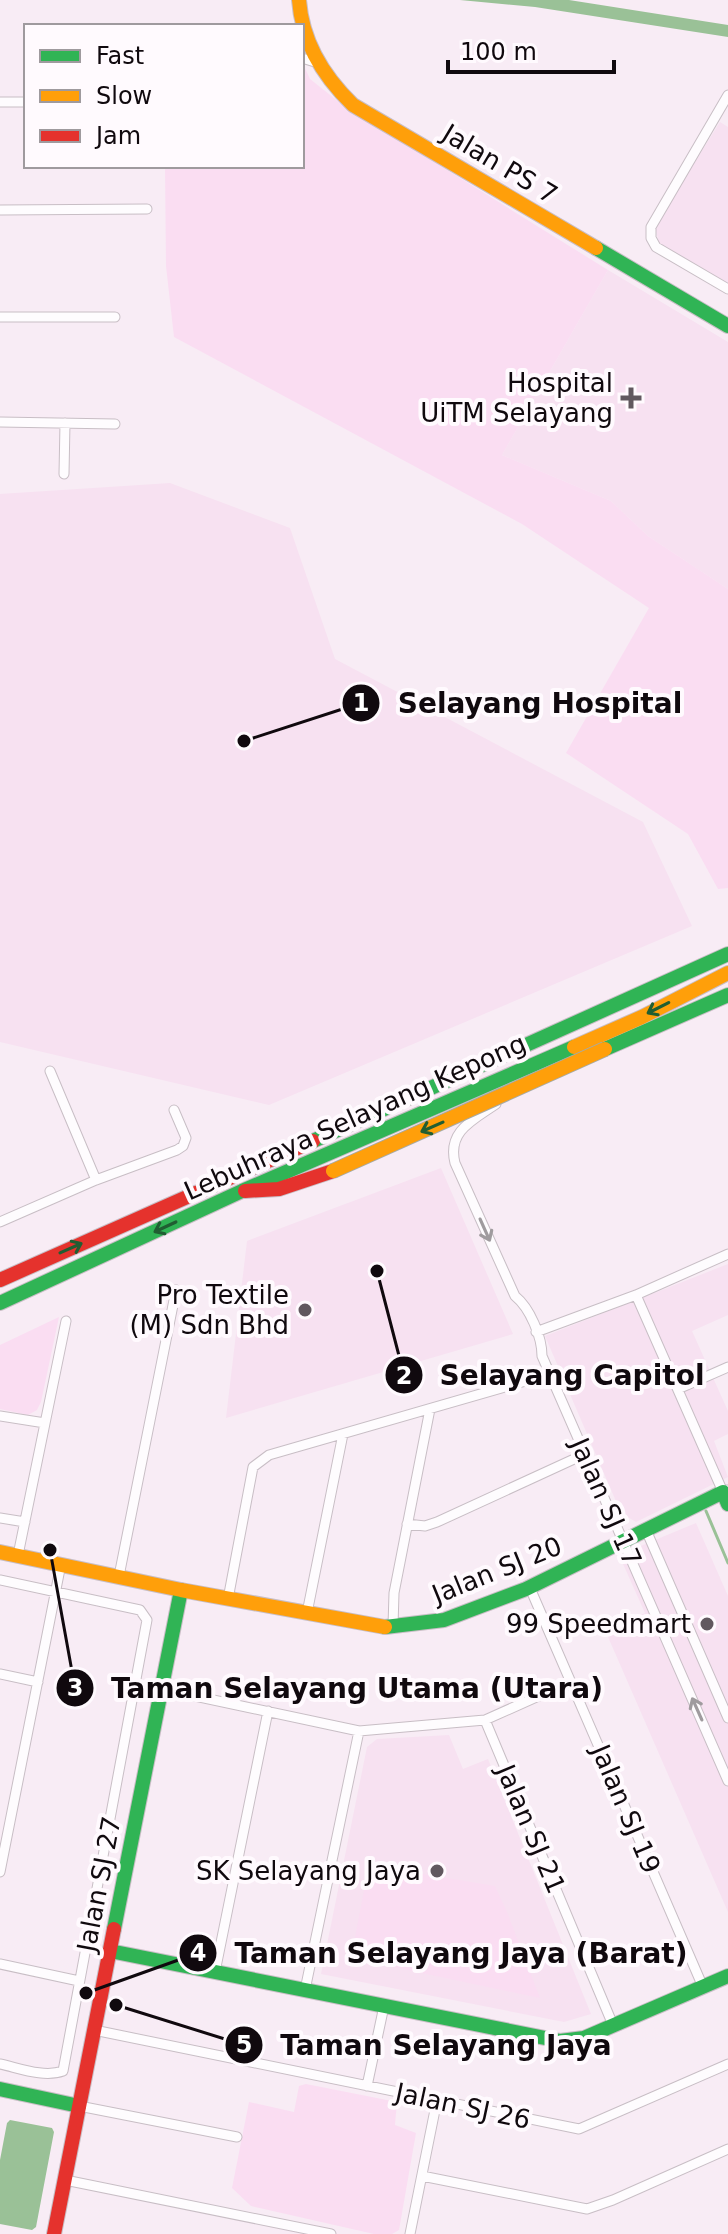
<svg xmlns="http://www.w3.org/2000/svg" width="728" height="2234" font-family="'DejaVu Sans',sans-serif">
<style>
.built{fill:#f7e1f1}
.green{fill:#faddf2}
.water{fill:#9ac197}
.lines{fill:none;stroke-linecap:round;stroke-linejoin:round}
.stream{stroke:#9ac197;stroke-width:3}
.street-casing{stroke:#c8bec5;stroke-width:11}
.fast-casing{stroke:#c8bec5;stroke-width:16}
.slow-casing{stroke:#c8bec5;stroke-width:16}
.jam-casing{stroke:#c8bec5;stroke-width:16}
.street{stroke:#fefcfe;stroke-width:9}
.fast{stroke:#30b455;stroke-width:14}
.slow{stroke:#ff9f0a;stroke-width:14}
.jam{stroke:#e5322d;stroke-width:14}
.slow-bridge-casing{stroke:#a7aaa5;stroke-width:16;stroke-linecap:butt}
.slow-bridge{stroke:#ff9f0a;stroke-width:14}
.oneway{stroke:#205e32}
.oneway2{stroke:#9f9b9e}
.poi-dot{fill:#61585f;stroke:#fffafe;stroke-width:3}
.labels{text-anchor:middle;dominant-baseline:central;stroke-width:8;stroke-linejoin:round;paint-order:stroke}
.street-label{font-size:26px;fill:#10090e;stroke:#fffafe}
.poi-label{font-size:26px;fill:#10090e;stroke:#fffafe;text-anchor:end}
.leader{fill:none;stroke:#10090e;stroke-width:3}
.callout-dot{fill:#10090e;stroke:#fffafe;stroke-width:3}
.mark-label{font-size:24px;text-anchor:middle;font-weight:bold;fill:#fff}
.callout-label{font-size:28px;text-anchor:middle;font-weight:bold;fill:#10090e;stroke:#fffafe;stroke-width:8;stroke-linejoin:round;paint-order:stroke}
</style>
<rect width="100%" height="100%" fill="#f8ecf5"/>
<path class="built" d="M 720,122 L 728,127 L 728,284 L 659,244 L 655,226 Z
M 608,270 L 728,342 L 728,589 L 648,536 L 611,501 L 502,455 Z
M 170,483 L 290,528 L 335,659 L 643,822 L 692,926 L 269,1105 L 0,1042 L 0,494 Z
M 441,1168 L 513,1334 L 226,1418 L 247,1241 Z
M 728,1264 L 728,1315 L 692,1331 L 728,1411 L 728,1434 L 714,1441 L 728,1477 L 636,1522 L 621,1513 L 545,1336 Z
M 696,1523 L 728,1596 L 728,1912 L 605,1630 L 645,1613 L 619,1555 Z
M 449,1735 L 463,1769 L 488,1759 L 591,2014 L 564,2022 L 321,1974 L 367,1747 L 377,1739 Z"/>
<path class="green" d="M 303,64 L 310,79 L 344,106 L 608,270 L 502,455 L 611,501 L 648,536 L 728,589 L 728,888 L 718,889 L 688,834 L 566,753 L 649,608 L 522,524 L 174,337 L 166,266 L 165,166 L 302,166 Z
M 59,1317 L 41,1402 L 37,1410 L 28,1415 L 0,1409 L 0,1345 Z
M 369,1865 L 495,1886 L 507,1912 L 540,1998 L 351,1958 Z
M 306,2084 L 397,2102 L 395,2125 L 416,2133 L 399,2230 L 392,2234 L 374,2234 L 251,2206 L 232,2188 L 249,2102 L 294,2112 L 299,2086 Z"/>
<path class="water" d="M 460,0 L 569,0 L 728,25 L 728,37 L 535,7 Z
M 10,2120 L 52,2128 L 54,2132 L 36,2227 L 32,2230 L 0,2224 L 0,2160 L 7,2123 Z"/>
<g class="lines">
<path class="stream" d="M 706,1511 L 728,1563"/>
<defs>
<path id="street" d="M 302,58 L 318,63
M 728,95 L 651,227 L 651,238 L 656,247 L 728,289
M 0,102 L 26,102
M 0,210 L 147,209
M 0,317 L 115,317
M 0,422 L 115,424
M 64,474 L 65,423
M 50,1071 L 96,1180
M 496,1104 C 473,1120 447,1131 455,1163 L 515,1296 C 530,1308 542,1337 542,1356 L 728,1781
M 0,1222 L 96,1180 L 177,1150 L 183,1146 L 186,1138 L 174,1110
M 636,1295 L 723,1492 L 727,1490
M 536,1332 L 636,1295 L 728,1254
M 678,1389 L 728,1367
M 0,1416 L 45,1423
M 0,1518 L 25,1522
M 407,1524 L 425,1526 L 437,1522 L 585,1454
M 646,1530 L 728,1718
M 18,1555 L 66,1321
M 119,1576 L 176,1290
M 0,1580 L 140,1610 L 147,1620 L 63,2071 C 44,2078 19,2068 0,2064
M 530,1588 L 703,1987
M 228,1599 L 253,1467 L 269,1455 L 550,1374
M 307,1613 L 343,1434
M 393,1626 L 394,1593 L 430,1409
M 0,1674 L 38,1682
M 162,1689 L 359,1731 L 485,1720 L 570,1682
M 485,1720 L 613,2025
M 0,1872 L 61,1564
M 0,1964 L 79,1981
M 215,1972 L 268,1711
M 305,1990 L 359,1731
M 94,2030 L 579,2129 L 728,2064
M 367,2086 L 384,2006
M 79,2106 L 237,2137
M 422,2176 L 587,2209 L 613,2200 L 728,2149
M 65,2180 L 331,2234
M 410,2234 L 437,2100"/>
<path id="fast" d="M 596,248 L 728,326
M 605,1049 L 728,995
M 313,1141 L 728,954
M 0,1303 L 242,1191 L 574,1047
M 385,1627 L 444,1620 L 526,1589 L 723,1492 L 728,1504
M 114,1929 L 181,1590
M 110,1951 L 560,2041 L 584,2038 L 728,1976
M 0,2089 L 79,2106"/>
<path id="slow" d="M 299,0 C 302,42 323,76 353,105 L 596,248
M 574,1047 L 642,1017 L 728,973
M 0,1552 L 181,1590 L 385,1627"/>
<path id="jam" d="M 245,1191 L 279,1189 L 333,1171
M 0,1280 L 313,1141
M 54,2234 L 114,1929"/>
</defs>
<use href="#street" class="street-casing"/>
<use href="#fast" class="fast-casing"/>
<use href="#slow" class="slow-casing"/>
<use href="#jam" class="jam-casing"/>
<use href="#street" class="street"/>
<use href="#fast" class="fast"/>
<use href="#slow" class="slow"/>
<use href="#jam" class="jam"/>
<defs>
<path id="slow-bridge" d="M 333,1171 L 605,1049"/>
</defs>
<use href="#slow-bridge" class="slow-bridge-casing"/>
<use href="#slow-bridge" class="slow-bridge"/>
</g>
<defs><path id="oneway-shaft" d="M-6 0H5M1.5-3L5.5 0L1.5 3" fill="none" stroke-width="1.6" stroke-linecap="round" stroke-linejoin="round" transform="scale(2)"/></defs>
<g class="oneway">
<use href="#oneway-shaft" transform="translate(658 1008) rotate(153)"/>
<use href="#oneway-shaft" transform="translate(432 1127) rotate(156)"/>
<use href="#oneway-shaft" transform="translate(165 1227) rotate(155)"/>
<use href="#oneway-shaft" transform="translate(71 1248) rotate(-24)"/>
</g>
<g class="oneway2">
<use href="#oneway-shaft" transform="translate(485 1230) rotate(66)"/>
<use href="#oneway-shaft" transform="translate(697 1709) rotate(-114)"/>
</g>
<g class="poi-dot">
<path d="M627 386h8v8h8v8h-8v8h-8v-8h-8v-8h8z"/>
<circle cx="305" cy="1310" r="8"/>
<circle cx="707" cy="1624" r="8"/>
<circle cx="437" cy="1871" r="8"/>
</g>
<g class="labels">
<g class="street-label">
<text transform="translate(500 164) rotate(31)">Jalan PS 7</text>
<text transform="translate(355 1117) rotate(-24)">Lebuhraya Selayang Kepong</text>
<text transform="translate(606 1502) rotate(66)">Jalan SJ 17</text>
<text transform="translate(497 1570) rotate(-22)">Jalan SJ 20</text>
<text transform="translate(626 1809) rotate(67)">Jalan SJ 19</text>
<text transform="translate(531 1829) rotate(67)">Jalan SJ 21</text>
<text transform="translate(99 1884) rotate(-79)">Jalan SJ 27</text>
<text transform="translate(463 2106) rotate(12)">Jalan SJ 26</text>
</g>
<g class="poi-label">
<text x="613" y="383">Hospital<tspan x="613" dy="30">UiTM Selayang</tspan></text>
<text x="289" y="1295">Pro Textile<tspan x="289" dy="30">(M) Sdn Bhd</tspan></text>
<text x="691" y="1624">99 Speedmart</text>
<text x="421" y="1871">SK Selayang Jaya</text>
</g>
</g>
<path class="leader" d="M244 741L361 703M377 1271L404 1375M50 1550L75 1688M86 1993L198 1953M116 2005L244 2045"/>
<g class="callout-dot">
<circle cx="244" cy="741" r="8"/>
<circle cx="377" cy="1271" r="8"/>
<circle cx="50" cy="1550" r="8"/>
<circle cx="86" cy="1993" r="8"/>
<circle cx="116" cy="2005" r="8"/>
<circle cx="361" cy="703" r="20"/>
<circle cx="404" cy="1375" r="20"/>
<circle cx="75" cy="1688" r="20"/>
<circle cx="198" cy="1953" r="20"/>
<circle cx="244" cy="2045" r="20"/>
</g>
<g class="mark-label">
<text x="361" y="711">1</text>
<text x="404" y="1384">2</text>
<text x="75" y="1696">3</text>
<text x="198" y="1961">4</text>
<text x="244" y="2053">5</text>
</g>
<g class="callout-label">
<text x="540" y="713">Selayang Hospital</text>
<text x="572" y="1385">Selayang Capitol</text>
<text x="357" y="1698">Taman Selayang Utama (Utara)</text>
<text x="461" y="1963">Taman Selayang Jaya (Barat)</text>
<text x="446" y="2055">Taman Selayang Jaya</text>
</g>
<rect x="24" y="24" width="280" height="144" fill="#fffafe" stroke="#9f9a9e" stroke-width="2"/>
<rect x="40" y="50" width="40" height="12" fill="#30b455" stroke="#9f9a9e" stroke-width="2"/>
<text x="96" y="64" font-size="24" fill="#10090e">Fast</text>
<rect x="40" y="90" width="40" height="12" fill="#ff9f0a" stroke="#9f9a9e" stroke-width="2"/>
<text x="96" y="104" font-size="24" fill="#10090e">Slow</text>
<rect x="40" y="130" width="40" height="12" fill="#e5322d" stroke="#9f9a9e" stroke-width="2"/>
<text x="96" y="144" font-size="24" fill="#10090e">Jam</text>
<path d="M448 60v12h166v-12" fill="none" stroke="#10090e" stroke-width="4"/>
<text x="460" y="60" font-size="24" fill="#10090e" stroke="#fffafe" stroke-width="6" paint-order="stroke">100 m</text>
</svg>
